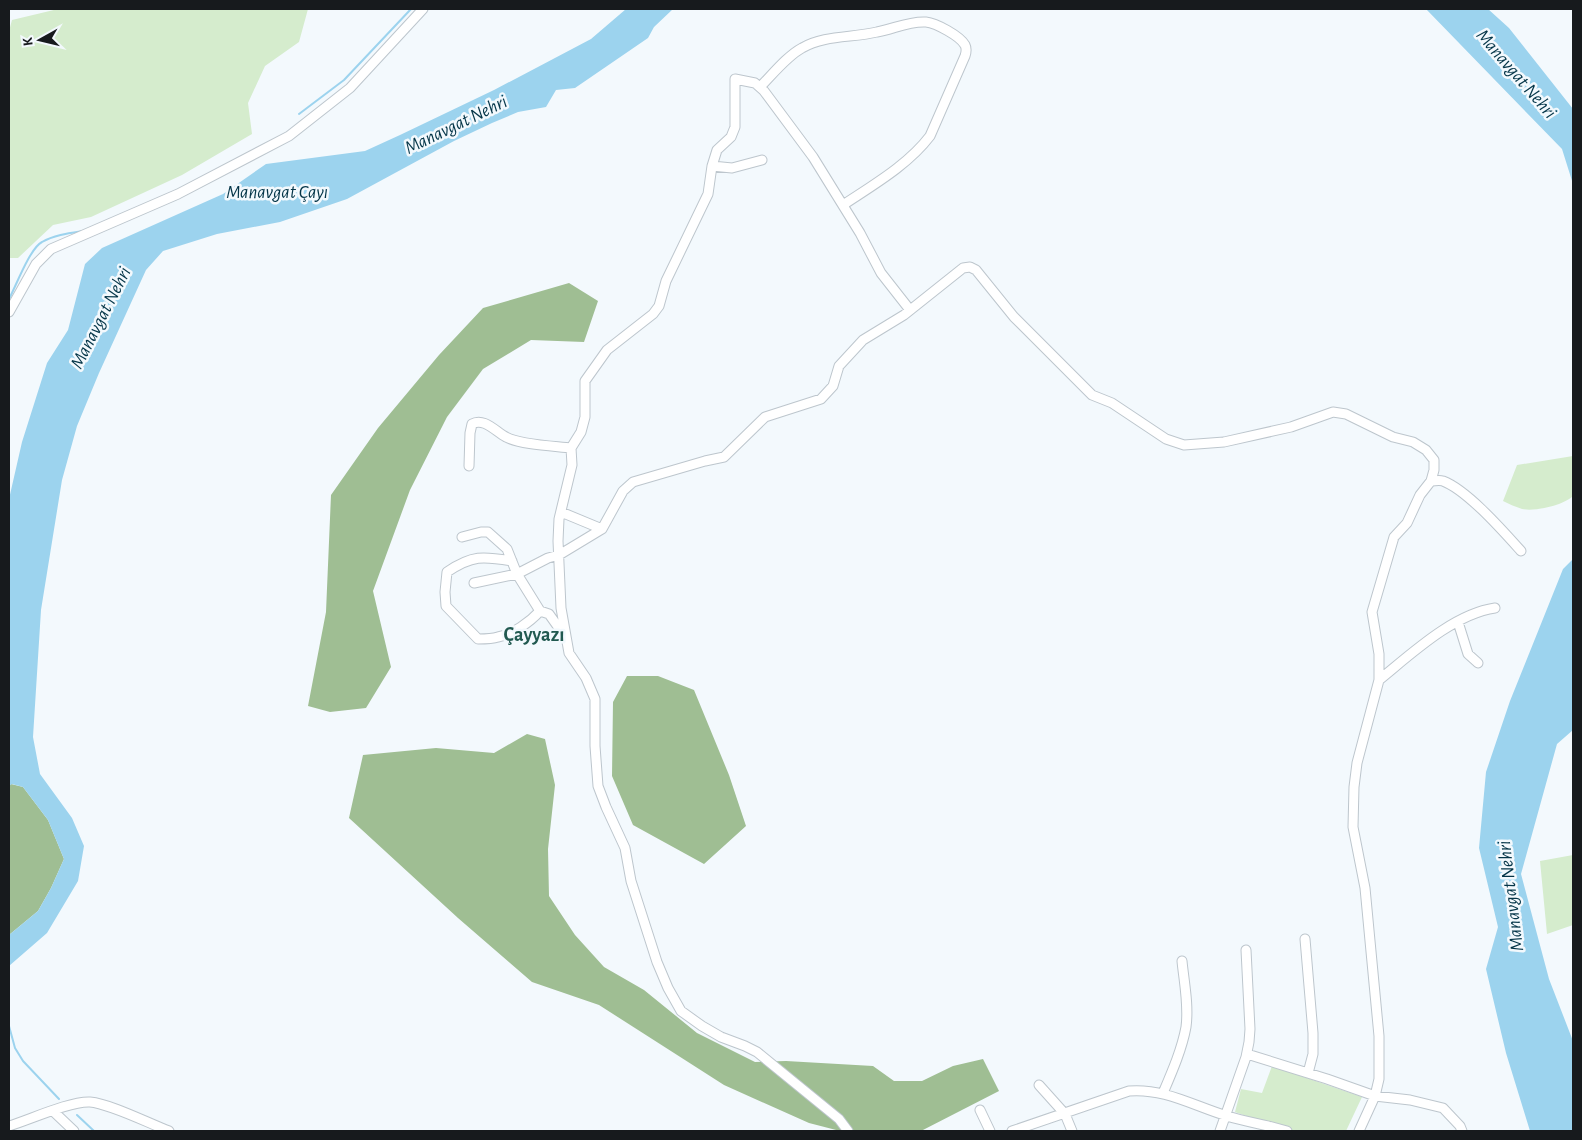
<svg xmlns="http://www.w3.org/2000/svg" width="1582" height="1140" font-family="'Alegreya Sans',sans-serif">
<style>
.green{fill:#d5eccd}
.forest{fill:#9fbe93}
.water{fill:#9cd3ee}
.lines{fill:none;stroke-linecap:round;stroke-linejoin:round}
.stream{stroke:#9cd3ee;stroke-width:2}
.minor-casing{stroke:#bdc6cd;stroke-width:11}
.minor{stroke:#fff;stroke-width:9}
.labels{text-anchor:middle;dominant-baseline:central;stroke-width:5;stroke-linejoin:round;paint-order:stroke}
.water-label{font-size:19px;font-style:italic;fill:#043548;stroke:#f3f9fd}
.quarter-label{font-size:20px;font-weight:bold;fill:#215950;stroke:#f3f9fd}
</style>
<rect width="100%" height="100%" fill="#f3f9fd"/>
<path class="green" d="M 58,9 L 308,9 L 299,42 L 265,66 L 248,103 L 252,134 L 182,175 L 91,217 L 53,225 L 18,258 L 9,258 L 9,31 L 12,20 Z
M 1573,456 L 1573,496 C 1564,505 1535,512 1522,509 C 1516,507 1509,504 1503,501 L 1517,465 Z
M 1573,855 L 1573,925 L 1547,934 L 1540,861 Z
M 1272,1066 L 1362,1097 L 1346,1131 L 1289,1131 L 1235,1112 L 1241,1089 L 1262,1093 Z"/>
<path class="forest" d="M 569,283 L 598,301 L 584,342 L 531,340 L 483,369 L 447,417 L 410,490 L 373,591 L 391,667 L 366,708 L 330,712 L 308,706 L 326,612 L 331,495 L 378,428 L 439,355 L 483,308 Z
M 627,676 L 658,676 L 694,690 L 729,775 L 746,826 L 704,864 L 633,825 L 612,776 L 613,702 Z
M 527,734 L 545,739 L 555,785 L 548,849 L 549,896 L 575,935 L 604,967 L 644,990 L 697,1033 L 755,1062 L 786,1061 L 873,1066 L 894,1081 L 922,1081 L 953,1066 L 983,1059 L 999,1091 L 921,1131 L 840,1131 L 809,1123 L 724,1085 L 599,1005 L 532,982 L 458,918 L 349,818 L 363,755 L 436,748 L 494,753 Z
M 11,784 L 23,787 L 48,820 L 64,859 L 51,888 L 38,911 L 9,935 L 9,786 Z"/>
<path class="water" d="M 626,9 L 673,9 L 654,27 L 648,38 L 575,88 L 556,90 L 546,107 L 518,112 L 492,123 L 454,141 L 347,199 L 280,222 L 217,234 L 163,251 L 146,270 L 99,373 L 77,426 L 62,480 L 41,610 L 33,737 L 40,774 L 72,818 L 84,846 L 78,881 L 47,933 L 9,966 L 9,935 L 38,911 L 51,888 L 64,859 L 48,820 L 23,787 L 12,784 L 9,786 L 9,499 L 22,442 L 47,363 L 68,330 L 85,264 L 102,248 L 223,194 L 266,164 L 365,151 L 400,135 L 494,90 L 591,39 Z
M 1426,9 L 1488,9 L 1509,28 L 1573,109 L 1573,184 L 1562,149 Z
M 1573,559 L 1573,730 L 1557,744 L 1521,874 L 1549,979 L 1573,1041 L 1573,1131 L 1530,1131 L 1506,1053 L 1486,969 L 1498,927 L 1479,848 L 1486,772 L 1510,701 L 1563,569 Z"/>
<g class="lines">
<path class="stream" d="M 299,114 L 344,80 L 411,9
M 9,299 C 16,286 30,248 42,242 C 54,235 70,233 83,231
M 9,1026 L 15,1048 L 23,1061 L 59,1099
M 77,1115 L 94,1131"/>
<defs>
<path id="minor" d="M 760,87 C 772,75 787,56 802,48 C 824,35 852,38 877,32 C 894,29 908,21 926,22 C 936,23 960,36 965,45 C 967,49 966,53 965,56 L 930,136 C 908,165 873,185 843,205
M 712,166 L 732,168 L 762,160
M 9,312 L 36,264 L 51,249 L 178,194 L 289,136 L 350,88 L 423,9
M 571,448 L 581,432 L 585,417 L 585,381 L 607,350 L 653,314 L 659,306 L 666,281 L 708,194 L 712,166 L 717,150 L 731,137 L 735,127 L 735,79 L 755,83 L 764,91 L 813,157 L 860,233 L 881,273 L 910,310
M 469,466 L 470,433 L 472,424 C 484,417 496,432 506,437 C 521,445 554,446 571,448 L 572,465 L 559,519 L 558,541 L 561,608 L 569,653 L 586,678 L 595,699 L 595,746 L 598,786 L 606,807 L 625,848 L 631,881 L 657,962 L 668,988 L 681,1011 L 702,1026 L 721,1037 L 745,1046 L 757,1052 L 839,1119 L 848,1131
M 561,512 L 602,529
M 462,537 L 481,532 L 488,532 L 507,549 L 517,574 L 540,611 L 549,614 L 566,638
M 512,561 C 483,556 472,555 447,572 L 445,592 L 446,606 L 478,639 C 484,639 492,639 498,637 C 513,634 530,622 540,611
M 474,583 L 517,574 L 548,558 L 559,555 L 602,529 L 623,491 L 633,482 L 705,461 L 724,457 L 765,417 L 821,399 L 833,386 L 839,366 L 863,340 L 904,315 L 963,268 L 970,267 L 976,270 L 1014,317 L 1092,395 L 1112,403 L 1166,439 L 1184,445 L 1224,442 L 1291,427 L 1333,412 L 1346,414 L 1393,437 L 1413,442 L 1426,450 L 1434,460 L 1434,470 L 1431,481
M 1458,622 L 1468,654 L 1478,663
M 1379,680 C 1410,655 1453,614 1495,608
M 1305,939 L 1313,1033 L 1313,1054 L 1308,1073
M 1247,1054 L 1327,1079 L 1375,1096 L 1410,1100 L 1443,1108 L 1460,1126 L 1462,1131
M 1039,1085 L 1065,1114 L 1072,1131
M 1163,1093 C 1172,1072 1182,1049 1186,1027 C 1189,1005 1184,982 1182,961
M 980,1110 L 990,1131
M 53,1111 L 74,1131
M 9,1126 C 29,1120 70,1101 90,1102 C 111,1104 148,1123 169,1131
M 1012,1131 L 1129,1091 C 1164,1088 1194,1106 1227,1116 C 1240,1120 1255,1123 1268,1126
M 1220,1131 L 1246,1057 L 1249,1042 L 1250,1029 L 1246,950
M 1269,1131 L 1268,1126 L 1287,1131
M 1359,1131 L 1375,1096 L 1379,1079 L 1379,1036 L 1365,888 L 1353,827 L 1354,787 L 1357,763 L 1379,680 L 1379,654 L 1372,612 L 1394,537 L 1407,523 L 1420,495 L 1431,481 C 1435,481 1439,480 1443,481 C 1467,490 1503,531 1521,551"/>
</defs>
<use href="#minor" class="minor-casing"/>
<use href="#minor" class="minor"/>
</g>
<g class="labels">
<g class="water-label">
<text transform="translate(1516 74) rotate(49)">Manavgat Nehri</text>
<text transform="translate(456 125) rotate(-26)">Manavgat Nehri</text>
<text x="277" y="192">Manavgat Çayı</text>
<text transform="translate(101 318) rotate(-63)">Manavgat Nehri</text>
<text transform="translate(1511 896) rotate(-97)">Manavgat Nehri</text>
</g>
<g class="quarter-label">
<text x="534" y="635">Çayyazı</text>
</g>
</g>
<rect width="1582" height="1140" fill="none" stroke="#171a1d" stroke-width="20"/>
<g transform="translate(40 40) rotate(262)" stroke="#f3f9fd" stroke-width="4" paint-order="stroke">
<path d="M0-4L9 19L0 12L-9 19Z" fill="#171a1d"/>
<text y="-8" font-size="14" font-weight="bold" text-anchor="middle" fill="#171a1d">K</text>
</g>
</svg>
